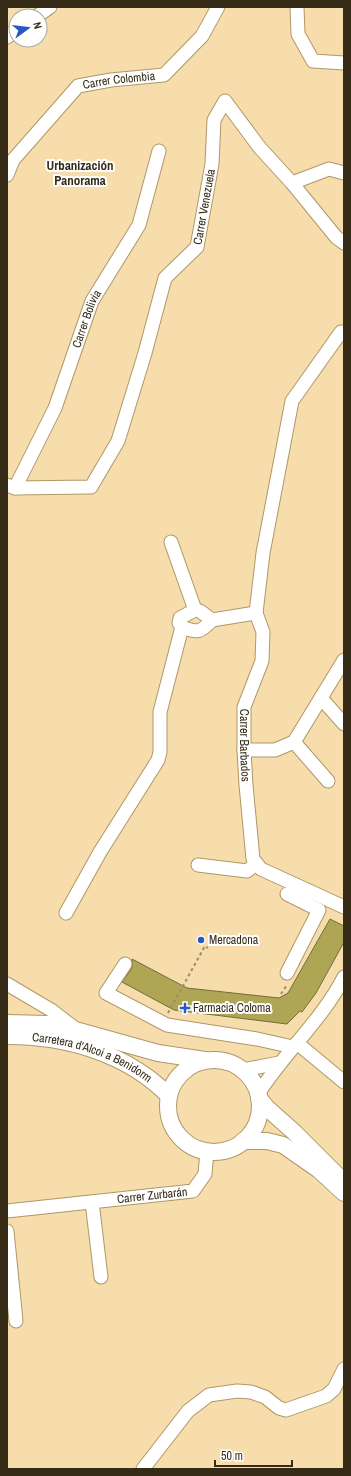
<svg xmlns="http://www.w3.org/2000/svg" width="351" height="1476" font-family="'Archivo Narrow',sans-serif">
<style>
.building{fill:#aea655;stroke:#726d3a}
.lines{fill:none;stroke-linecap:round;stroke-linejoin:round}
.minor-casing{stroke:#af9767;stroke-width:15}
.major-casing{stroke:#af9767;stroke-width:18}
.path{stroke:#9e8b67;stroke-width:2;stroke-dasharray:3 3;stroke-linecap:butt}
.minor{stroke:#fff;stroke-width:13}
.major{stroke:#fff;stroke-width:16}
.poi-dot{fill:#2858c6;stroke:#fff;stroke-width:1.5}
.labels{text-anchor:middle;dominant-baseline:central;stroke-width:4;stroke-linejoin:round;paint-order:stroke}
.street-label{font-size:12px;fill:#352b17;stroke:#fff}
.poi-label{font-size:12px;fill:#352b17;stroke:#fff;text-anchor:start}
.neighbourhood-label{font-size:13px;font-weight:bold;fill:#352b17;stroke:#fff}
</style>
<rect width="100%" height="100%" fill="#f7ddab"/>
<path class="building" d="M 330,919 L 344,926 L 344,942 L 316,993 L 302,1012 L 300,1011 L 287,1024 L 174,1010 L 122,982 L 132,968 L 132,959 L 187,988 L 279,998 L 288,993 Z"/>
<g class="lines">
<defs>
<g id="minor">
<path d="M 297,7 L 298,34 L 313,61 L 344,63"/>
<path d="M 37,16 L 50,7"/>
<path d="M 7,37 L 16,30"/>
<path id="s1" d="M 7,175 L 13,160 L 78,86 L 111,80 L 164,75 L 202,36 L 218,7"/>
<path d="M 292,183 L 329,169 L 344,173"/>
<path id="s2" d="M 7,485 L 15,488 L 91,487 L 118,441 L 145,353 L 165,278 L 197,247 L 212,164 L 214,120 L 225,101 L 260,148 L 292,183 L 336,237 L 344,243"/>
<path id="s3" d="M 15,488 L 55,408 L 92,301 L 139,225 L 159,151"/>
<path d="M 171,542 L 195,610"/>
<path d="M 256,613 L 263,553 L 292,401 L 341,332 L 344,335"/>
<path id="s4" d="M 182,627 C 198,633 200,633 212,620 L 256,613 L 263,632 L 262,661 L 244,707 L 244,750 L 246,785 L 253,859 L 261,869 L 344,907"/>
<path d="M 321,698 L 344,724"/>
<path d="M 294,742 L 328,781"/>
<path d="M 244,750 L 275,750 L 294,742 L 344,660"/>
<path d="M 198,865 L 247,871 L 256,864"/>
<path d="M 66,913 L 100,852 L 158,760 L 160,752 L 160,712 L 182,627 L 179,623 L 180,618 L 195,610 L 200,611 L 212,620"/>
<path d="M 125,964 L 106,993 L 167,1025 L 257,1039 L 293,1047"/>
<path d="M 287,973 L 319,910 L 287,894"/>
<path d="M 7,984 L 51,1010 L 77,1030"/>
<path d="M 297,1043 L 344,1082"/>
<path d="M 243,1070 L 279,1063"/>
<path d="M 258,1094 C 284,1053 322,1020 344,977"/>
<path d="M 92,1202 L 101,1277"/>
<path id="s5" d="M 7,1211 L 193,1191 L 205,1174 L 207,1151"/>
<path d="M 7,1231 L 16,1321"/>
<path d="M 143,1469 L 188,1411 L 209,1395 L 237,1391 L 251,1392 L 265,1397 L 279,1408 L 286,1410 L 326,1396 L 334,1389 L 344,1369"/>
</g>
<g id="major">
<path d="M 7,1023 L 47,1024 L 79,1031 L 158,1053 L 205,1060"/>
<path id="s6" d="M 7,1036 C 66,1036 127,1053 169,1096"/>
<circle cx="214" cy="1106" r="46"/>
<path d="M 259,1098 L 267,1108 L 294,1132 L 344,1182"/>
<path d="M 243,1141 L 267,1141 L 283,1145 L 319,1170 L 344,1193"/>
</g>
</defs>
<use href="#minor" class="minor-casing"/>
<use href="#major" class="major-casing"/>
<path class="path" d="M 281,994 L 287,985
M 168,1013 L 205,946 L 208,948"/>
<use href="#minor" class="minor"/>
<use href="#major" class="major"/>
</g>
<g class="poi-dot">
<circle cx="201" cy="940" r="4"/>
<path d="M183 1002h4v4h4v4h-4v4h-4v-4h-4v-4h4z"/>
</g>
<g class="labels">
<g class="street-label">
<text stroke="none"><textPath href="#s1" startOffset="156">Carrer Colombia</textPath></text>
<text stroke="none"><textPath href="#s2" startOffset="393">Carrer Venezuela</textPath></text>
<text stroke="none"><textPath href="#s3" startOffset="184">Carrer Bolivia</textPath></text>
<text stroke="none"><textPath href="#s4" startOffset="216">Carrer Barbados</textPath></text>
<text stroke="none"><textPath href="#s6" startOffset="89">Carretera d'Alcoi a Benidorm</textPath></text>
<text stroke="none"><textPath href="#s5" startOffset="146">Carrer Zurbarán</textPath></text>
</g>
<g class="poi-label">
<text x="209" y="940">Mercadona</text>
<text x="193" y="1008">Farmacia Coloma</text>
</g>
<g class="neighbourhood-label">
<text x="80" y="165">Urbanización<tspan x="80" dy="15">Panorama</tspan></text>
</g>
</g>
<rect width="351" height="1476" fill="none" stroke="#352b17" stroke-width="16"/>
<g transform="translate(28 28) rotate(75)"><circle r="19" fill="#ffffff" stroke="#aeaaa2"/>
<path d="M0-3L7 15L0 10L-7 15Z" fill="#2858c6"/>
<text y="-6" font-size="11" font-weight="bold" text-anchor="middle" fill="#352b17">N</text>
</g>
<path d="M215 1460v6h77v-6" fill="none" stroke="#352b17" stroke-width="2"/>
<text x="221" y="1460" font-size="12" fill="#352b17" stroke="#ffffff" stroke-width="3" paint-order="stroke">50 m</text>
</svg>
